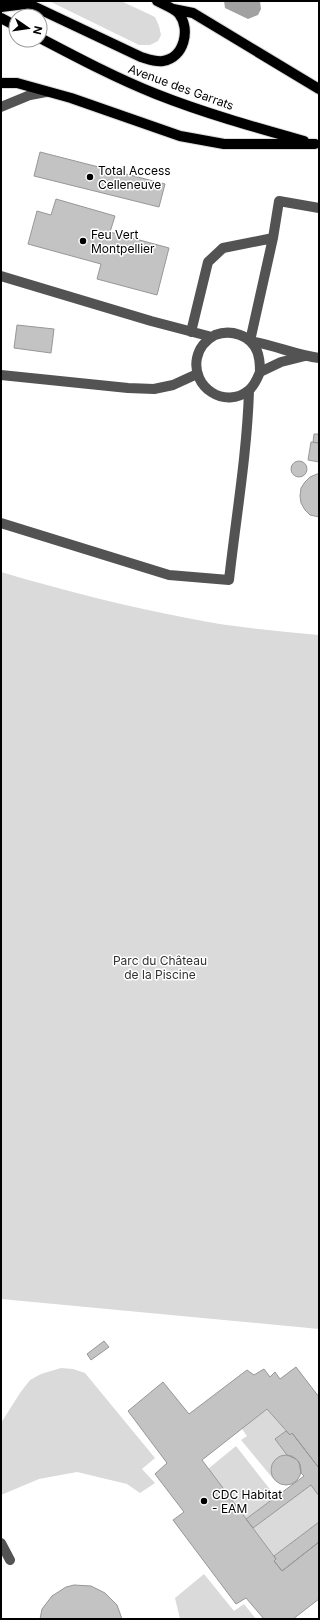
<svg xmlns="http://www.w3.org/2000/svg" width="320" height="1620" font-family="Inter,sans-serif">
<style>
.green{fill:#dadada}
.water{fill:#a1a1a1}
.building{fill:#c3c3c3;stroke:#979797}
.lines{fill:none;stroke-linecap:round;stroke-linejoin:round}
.major-casing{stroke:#dbdbdb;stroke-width:12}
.minor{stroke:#535353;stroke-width:10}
.major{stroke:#000;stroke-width:10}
.poi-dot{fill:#000;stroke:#fff;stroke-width:1.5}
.labels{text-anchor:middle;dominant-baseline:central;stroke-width:3;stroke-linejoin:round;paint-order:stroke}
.street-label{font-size:12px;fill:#000;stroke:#fff}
.poi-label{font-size:12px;fill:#000;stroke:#fff;text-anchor:start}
.park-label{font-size:12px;fill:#313131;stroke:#fff}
</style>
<rect width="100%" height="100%" fill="#fff"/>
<path class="green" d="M 49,1 L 121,1 L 155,17 L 159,26 L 161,35 L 158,41 L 150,45 L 139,45 Z
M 1,572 C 62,590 124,606 187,618 C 230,627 275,631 319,635 L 319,1329 L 1,1299 Z
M 61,1368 L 73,1369 L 85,1373 L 155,1458 L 142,1469 L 155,1483 L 140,1493 L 127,1484 L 77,1472 L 39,1479 L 1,1495 L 1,1423 L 20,1393 L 30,1380 L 41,1374 Z
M 267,1409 L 286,1431 L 275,1439 L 287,1455 C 274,1457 265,1468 275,1481 L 241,1440 L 247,1436 L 242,1429 Z
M 236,1446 L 276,1497 L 246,1519 L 208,1469 Z
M 311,1485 L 319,1496 L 319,1522 L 274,1556 L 253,1528 Z
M 204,1574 L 234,1611 L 244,1604 L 256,1619 L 180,1619 L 175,1598 Z"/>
<path class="water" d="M 224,1 L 260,1 L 261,9 L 258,15 L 248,19 L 225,8 Z"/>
<path class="building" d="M 40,152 L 165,184 L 159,207 L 34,176 Z
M 56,199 L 115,216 L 110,232 L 169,248 L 157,295 L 97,279 L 101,264 L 28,244 L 37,211 L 51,215 Z
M 17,325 L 54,329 L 51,353 L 14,348 Z
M 314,434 L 319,434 L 319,443 L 313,442 Z
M 311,442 L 319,443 L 319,462 L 308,460 Z
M291 469a8 8 0 1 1 16 0a8 8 0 1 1-16 0Z
M 317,474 L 319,474 L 319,517 L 310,515 L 305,510 L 301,503 L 300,496 L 301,488 L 305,482 L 310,477 Z
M 104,1341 L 109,1347 L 91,1360 L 87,1354 Z
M 296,1367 L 319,1397 L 319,1468 L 292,1433 L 290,1435 L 267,1409 L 202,1460 L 276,1559 L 274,1561 L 282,1571 L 319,1542 L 319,1599 L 293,1619 L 264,1619 L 246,1598 L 236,1604 L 173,1520 L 184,1512 L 155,1474 L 167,1463 L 128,1411 L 163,1382 L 189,1414 L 247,1370 L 254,1375 L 264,1369 L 270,1377 L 275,1372 L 280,1379 Z
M 286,1431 L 290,1435 L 292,1433 L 319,1468 L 319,1496 L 311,1485 L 253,1528 L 246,1519 L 304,1476 L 301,1473 L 299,1462 L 296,1459 L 287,1455 L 275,1439 Z
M271 1470a15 15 0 1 1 30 0a15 15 0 1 1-30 0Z
M 319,1522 L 319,1542 L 282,1571 L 274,1561 L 276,1559 L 274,1556 Z
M 74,1585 L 91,1586 L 105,1593 L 117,1605 L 122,1619 L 40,1619 L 42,1609 L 52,1596 L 66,1587 Z"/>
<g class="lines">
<defs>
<path id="major" d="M 1,7 L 25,4 L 33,6 L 141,57 C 148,59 155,62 163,61 C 184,58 191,29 179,14 C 174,8 164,5 157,1
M 173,9 L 193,13 L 319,89
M 1,18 L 16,26
M 40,38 C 78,58 116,78 156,94 C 204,113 254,127 304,141
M 1,83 L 17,83 L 71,98 L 180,136 L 224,144 L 315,144"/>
</defs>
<use href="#major" class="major-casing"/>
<path class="minor" d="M 1,107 L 30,95 L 46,92
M 273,238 L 250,341 C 274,345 296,355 319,358
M 1,276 L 151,321 L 212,337
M 191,332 L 208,262 L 223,248 L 273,238 L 279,201 L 319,208
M 260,372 C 260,365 260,358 257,351 C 250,335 231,329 215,335 C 206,340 199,348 197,358 C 191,387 225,410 249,390 C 255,385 257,379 260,372 L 281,362 L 305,356
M 1,375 L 128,388 L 154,389 L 173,385 L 197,374
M 1,523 L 169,575 L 229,580 C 236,517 247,454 249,391
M 1,1543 L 10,1560"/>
<use href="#major" class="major"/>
</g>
<g class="poi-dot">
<circle cx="90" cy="177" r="4"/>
<circle cx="83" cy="241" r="4"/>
<circle cx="204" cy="1501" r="4"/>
</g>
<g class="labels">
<g class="street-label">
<text transform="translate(181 87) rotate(20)">Avenue des Garrats</text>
</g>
<g class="poi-label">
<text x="98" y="170">Total Access<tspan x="98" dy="14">Celleneuve</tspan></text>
<text x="91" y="234">Feu Vert<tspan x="91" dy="14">Montpellier</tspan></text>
<text x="212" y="1494">CDC Habitat<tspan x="212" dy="14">- EAM</tspan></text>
</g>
<g class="park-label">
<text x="160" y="960">Parc du Château<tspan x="160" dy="14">de la Piscine</tspan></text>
</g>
</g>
<rect width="320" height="1620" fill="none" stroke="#000000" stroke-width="4"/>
<g transform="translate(28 28) rotate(103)"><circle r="19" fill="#ffffff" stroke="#999999"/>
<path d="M0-3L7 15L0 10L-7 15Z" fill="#000000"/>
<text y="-6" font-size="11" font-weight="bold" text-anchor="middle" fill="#000000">N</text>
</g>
</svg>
